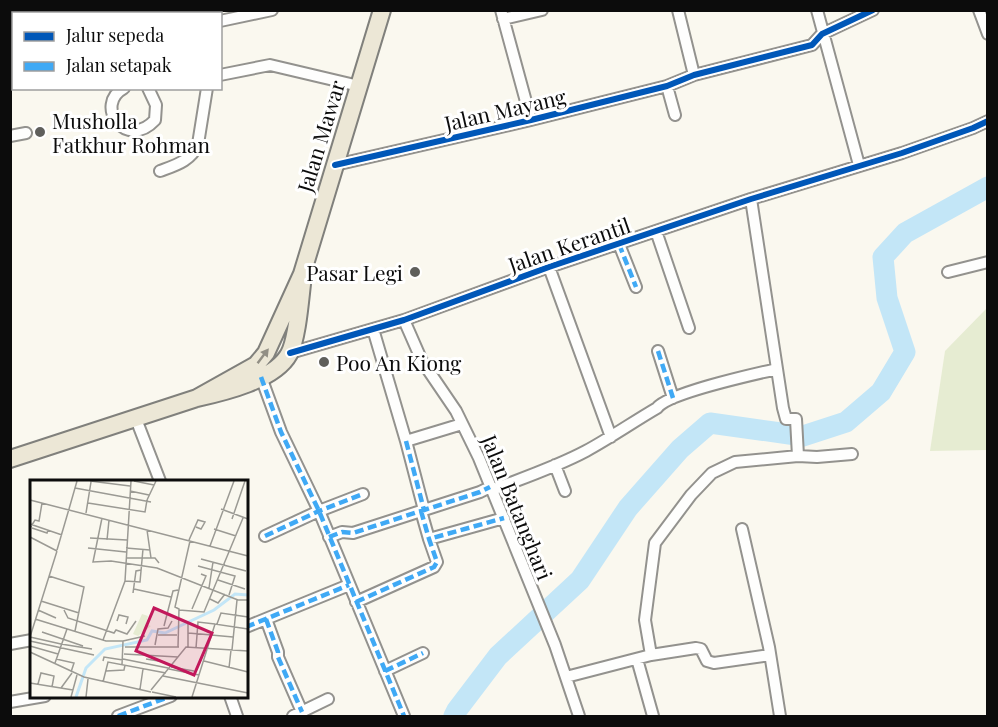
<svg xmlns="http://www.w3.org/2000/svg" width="998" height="727" font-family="'Playfair Display',serif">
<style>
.cemetery{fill:#e6ecd2}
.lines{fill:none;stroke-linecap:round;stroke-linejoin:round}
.river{stroke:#c3e6f7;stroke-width:21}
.minor-casing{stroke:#93928e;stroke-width:14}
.primary-casing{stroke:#80807c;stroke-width:20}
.minor{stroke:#fefefd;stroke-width:10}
.primary{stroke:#ece7d6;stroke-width:16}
.rail-casing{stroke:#d8c3c3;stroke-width:6}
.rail{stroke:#fff;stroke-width:4;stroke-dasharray:11;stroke-linecap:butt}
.quiet{stroke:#3fa9f5;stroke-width:4.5;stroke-dasharray:9 4.5;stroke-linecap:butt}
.cycleway-casing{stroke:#fff;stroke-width:10}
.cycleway{stroke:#0057b8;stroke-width:6}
.oneway{fill:#928f85}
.poi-dot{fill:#5f5f5b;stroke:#fff;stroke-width:2}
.labels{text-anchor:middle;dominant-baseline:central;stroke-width:6;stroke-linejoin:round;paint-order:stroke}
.street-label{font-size:21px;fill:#0c0c0c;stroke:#fff}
.poi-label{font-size:21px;fill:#0c0c0c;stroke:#fff;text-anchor:start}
.inset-river{fill:none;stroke:#c3e6f7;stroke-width:3}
.inset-road{fill:none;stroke:#9b9a94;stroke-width:1.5}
.view{fill:#c2185b;fill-opacity:0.15;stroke:#c2185b;stroke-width:3}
.inset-edge{fill:none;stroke:#0c0c0c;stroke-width:3}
</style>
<rect width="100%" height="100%" fill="#faf8ef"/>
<path class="cemetery" d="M 987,308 L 987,450 L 930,451 L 945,351 Z"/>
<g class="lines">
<path class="river" d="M 454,716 L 457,710 L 498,656 L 580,580 L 628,508 L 680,449 L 710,423 L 803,436 L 846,422 L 881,392 L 905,352 L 887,298 L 883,257 L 905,233 L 988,187"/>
<defs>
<path id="minor" d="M 501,10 L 531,120
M 678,10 L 694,75
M 817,10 L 859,165
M 979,10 L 988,34
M 41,14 L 56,10
M 503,19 L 542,10
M 10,20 L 14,19
M 220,21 L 272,10
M 10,61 L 14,61
M 220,75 L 270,65 L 359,86
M 667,86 L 675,115
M 124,88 C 93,105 126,151 155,120 L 156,105 L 148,88
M 10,136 L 26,133
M 335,165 L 531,120 L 667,86 L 694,75 L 812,45 L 822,34 L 873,10
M 160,171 C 176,165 191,161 198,144 L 207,88
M 656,231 L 689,328
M 619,244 L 636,287
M 549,267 L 611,437
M 948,272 L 988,262
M 404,320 L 422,361 L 456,411 L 479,458 L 555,645 L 579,716
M 373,329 L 406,441 L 462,424
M 658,351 L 673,398
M 290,353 L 404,320 L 549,267 L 751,199 L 902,153 L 973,128 L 988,121
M 261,377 L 281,432 L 319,511 L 404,716
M 136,419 L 160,481
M 406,441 L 424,510 L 480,492 L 490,487
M 798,456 L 817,457 L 852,454
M 555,465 L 565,491
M 492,490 C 523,478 556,467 586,451 C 610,438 633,422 657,408 C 668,393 755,374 777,369
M 421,511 L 429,539
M 742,529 L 769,647 L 780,716
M 265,536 L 319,511 L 363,494
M 329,537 L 342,532 L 353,533 L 424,510
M 356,602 L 434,567 L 437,562 L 429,539 L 504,518
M 266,619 L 278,652 L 278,657 L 302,712
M 246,627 L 349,585
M 10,644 L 32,640
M 651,655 L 645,620 L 655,543 L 691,495 L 712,473 L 735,462 L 798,456 L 796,419 L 786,419 L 783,408 L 751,199
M 637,659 L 653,716
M 385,671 L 423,653
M 566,677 L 651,655 L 696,648 L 701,649 L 707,661 L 714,663 L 770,655
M 230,696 L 237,716
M 10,702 L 45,696
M 118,716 L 171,696
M 293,716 L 328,699"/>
<path id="primary" d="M 197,398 L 256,365 L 266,353 L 302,274 L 382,10
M 10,459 L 197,398 C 224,392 275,380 289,354 C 297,340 300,301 302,284"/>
</defs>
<use href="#minor" class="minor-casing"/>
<use href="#primary" class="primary-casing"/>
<use href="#minor" class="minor"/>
<use href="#primary" class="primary"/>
<defs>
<path id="rail" d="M 158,14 L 172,10
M 10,44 L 14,44"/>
</defs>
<use href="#rail" class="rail-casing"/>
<use href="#rail" class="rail"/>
<path class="quiet" d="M 619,244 L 636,287
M 658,351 L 673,398
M 261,377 L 281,432 L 319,511 L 404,716
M 406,441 L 424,510 L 480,492 L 490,487
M 421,511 L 429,539
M 265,536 L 319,511 L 363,494
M 329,537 L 342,532 L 353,533 L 424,510
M 356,602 L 434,567 L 437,562 L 429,539 L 504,518
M 266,619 L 278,652 L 278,657 L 302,712
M 246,627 L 349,585
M 385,671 L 423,653
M 118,716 L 171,696"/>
<defs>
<path id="cycleway" d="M 335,165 L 531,120 L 667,86 L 694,75 L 812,45 L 822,34 L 873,10
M 290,353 L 404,320 L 549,267 L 751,199 L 902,153 L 973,128 L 988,121"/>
</defs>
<use href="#cycleway" class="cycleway-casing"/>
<use href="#cycleway" class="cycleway"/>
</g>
<defs><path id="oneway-solid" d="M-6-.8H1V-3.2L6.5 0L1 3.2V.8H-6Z" transform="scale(1.5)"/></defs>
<use class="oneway" href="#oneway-solid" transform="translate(263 356) rotate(-53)"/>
<g class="poi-dot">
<circle cx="40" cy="132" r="6"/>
<circle cx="415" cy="272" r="6"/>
<circle cx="324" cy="362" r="6"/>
</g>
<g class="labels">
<g class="street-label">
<text transform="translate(505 109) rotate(-13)">Jalan Mayang</text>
<text transform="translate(320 136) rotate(-73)">Jalan Mawar</text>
<text transform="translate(569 244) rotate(-19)">Jalan Kerantil</text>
<text transform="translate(518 507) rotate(68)">Jalan Batanghari</text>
</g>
<g class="poi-label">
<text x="52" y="120">Musholla<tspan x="52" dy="24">Fatkhur Rohman</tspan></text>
<text x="403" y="272" text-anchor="end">Pasar Legi</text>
<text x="336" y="362">Poo An Kiong</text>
</g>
</g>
<g transform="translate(30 480)">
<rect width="218" height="218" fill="#faf8ef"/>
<path d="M 112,134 L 118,136 L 116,144 L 121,146 L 108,156 L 103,154 Z" fill="#e6ecd2"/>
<path class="inset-river" d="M 46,217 L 56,188 L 75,169 L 117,160 L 122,151 L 135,153 L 184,130 L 205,114 L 218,115"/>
<path class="inset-road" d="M 60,1 L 100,6M 104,1 L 124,5M 45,8 L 121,22M 100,11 L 119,15M 0,20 L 218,76M 117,20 L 126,1M 58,23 L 115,32 L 117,20M 39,29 L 47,1M 191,29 L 218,39M 56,33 L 61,2M 72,38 L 63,82 L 81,81 L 127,88 L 208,120M 202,39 L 215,1M 0,44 L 32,55M 0,48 L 5,40 L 9,41 L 12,23M 2,48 L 17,53 L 18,50M 184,49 L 206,56M 117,50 L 121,78M 0,57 L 27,71M 60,58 L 97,60M 77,60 L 79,40M 159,60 L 168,40 L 175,42 L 171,49 L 166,47M 180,66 L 204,1M 58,68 L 96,72M 96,68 L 120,70M 27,70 L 39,29M 96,78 L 125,78 L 129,83M 171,79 L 216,91M 168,86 L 205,96 L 199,115M 19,96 L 54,107 L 45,151M 188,100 L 215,109M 95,101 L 110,102 L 113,69M 179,108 L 183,82M 104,109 L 141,117M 103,113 L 106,91 L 111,90M 180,119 L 188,123 L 195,114M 11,121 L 49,133M 162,129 L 176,96 L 171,94M 8,130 L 26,138M 34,130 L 38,138 L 84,153 L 86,150 L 97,154 L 106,141M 149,130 L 174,132 L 213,38M 5,139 L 76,161 L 93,161 L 92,185M 87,141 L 89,135 L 98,137 L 96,144M 187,144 L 191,133 L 218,137M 134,146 L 143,111 L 148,110M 12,152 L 53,166M 158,153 L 182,155M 128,155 L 147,155M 181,155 L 203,157M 0,157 L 31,164M 0,157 L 27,71M 73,160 L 95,101 L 101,1M 0,161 L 64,175M 93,161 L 115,156M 31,164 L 62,169M 125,165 L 128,149 L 138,148 L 142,141M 0,166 L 28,174M 95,167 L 149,167M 148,167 L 149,129 L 145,127 L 160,61M 158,167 L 158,144M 166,168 L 168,142 L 185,144M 202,170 L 207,120 L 218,120M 0,172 L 54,197 L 121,212M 94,174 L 148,177M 26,179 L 44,183 L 41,192M 93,179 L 138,188M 116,179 L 135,182M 73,181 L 74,177 L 93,180M 174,181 L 218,192M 25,183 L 37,149M 141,187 L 164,191M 199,188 L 201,170M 139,189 L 169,195M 76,191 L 94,190 L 95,185M 133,196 L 218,213M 73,202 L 78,182 L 136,193M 0,203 L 43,210M 8,204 L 11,193 L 24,196 L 22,207M 31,208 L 42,193M 110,209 L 113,189M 121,210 L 156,167 L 218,171M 122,212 L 146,217M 41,217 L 47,195M 56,217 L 58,199M 162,217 L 185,144 L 218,149"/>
<path class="view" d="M 124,128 L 182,153 L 164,195 L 106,171 Z"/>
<rect width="218" height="218" class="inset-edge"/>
</g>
<rect width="998" height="727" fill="none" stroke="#0c0c0c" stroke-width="24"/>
<rect x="12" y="12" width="210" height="78" fill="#ffffff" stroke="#9e9e9e" stroke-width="1.5"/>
<rect x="24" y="32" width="30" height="9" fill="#0057b8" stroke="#9e9e9e" stroke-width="1.5"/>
<text x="66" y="42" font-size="18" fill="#0c0c0c">Jalur sepeda</text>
<rect x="24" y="62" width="30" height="9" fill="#3fa9f5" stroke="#9e9e9e" stroke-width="1.5"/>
<text x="66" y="72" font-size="18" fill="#0c0c0c">Jalan setapak</text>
</svg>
